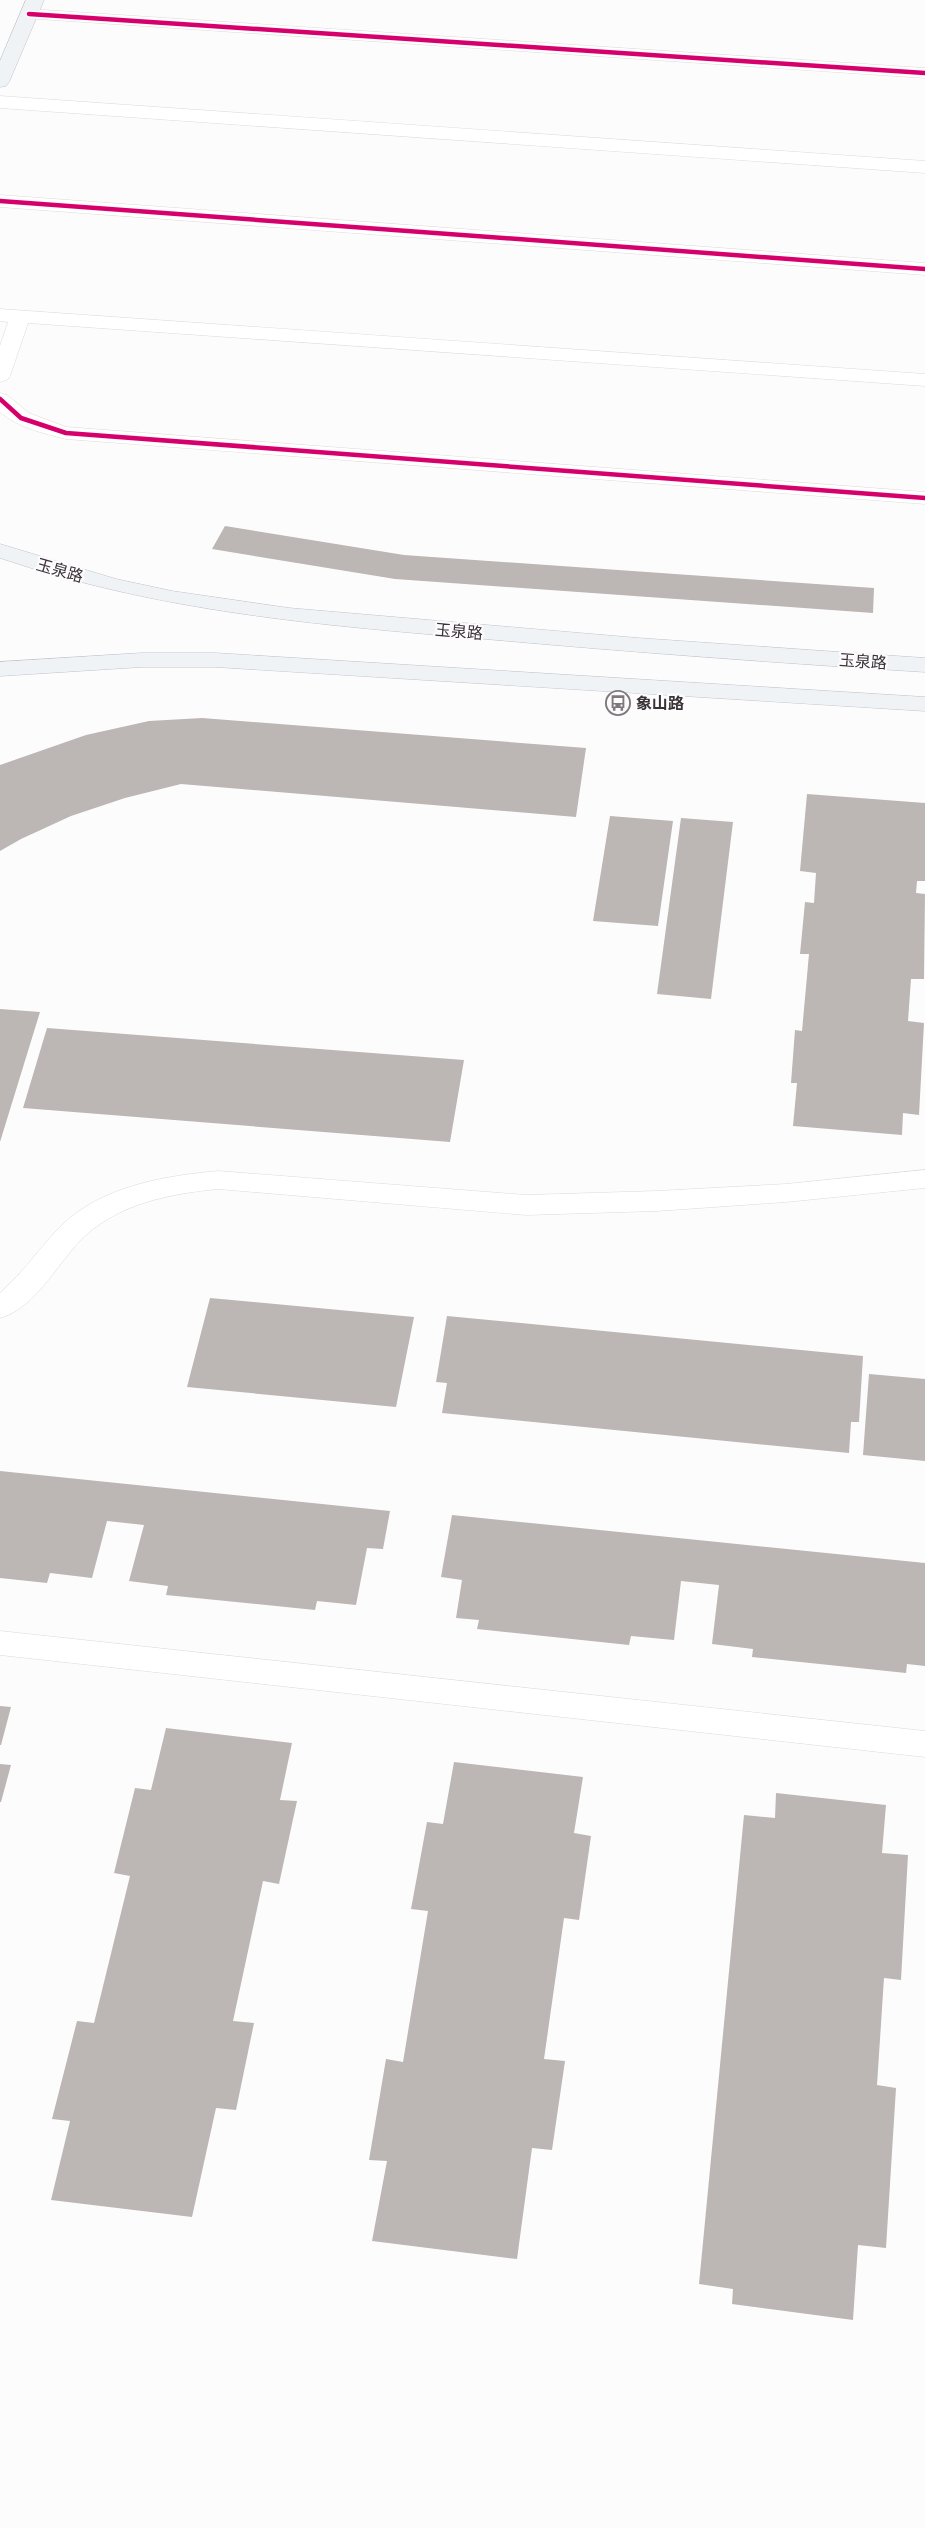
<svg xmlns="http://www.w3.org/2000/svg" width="925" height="2528" font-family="Merriweather,'Noto Sans SC',serif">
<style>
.building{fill:#bcb6b4}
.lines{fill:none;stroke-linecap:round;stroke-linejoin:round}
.minor-casing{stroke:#ddd9dc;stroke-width:1}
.major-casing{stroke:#bfc2c9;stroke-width:1}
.minor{fill:#fff;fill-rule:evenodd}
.major{fill:#f0f3f6;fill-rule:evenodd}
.cycleway-casing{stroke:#fefbfd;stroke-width:7}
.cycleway{stroke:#d6006c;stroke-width:4.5}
.labels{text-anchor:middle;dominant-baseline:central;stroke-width:4.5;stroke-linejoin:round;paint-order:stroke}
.street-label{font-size:16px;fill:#393338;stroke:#fefbfd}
.poi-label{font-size:16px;font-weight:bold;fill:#393338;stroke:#fefbfd;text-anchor:start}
</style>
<rect width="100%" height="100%" fill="#fdfcfd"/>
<path class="building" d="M 225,526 L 404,555 L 874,588 L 873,613 L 395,579 L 212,549 Z
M 202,718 L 586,748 L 576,817 L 181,784 L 125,798 L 71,816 L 21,839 L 0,851 L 0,765 L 86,735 L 149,721 Z
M 807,794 L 925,803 L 925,881 L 917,881 L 916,893 L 925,894 L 924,979 L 911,979 L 908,1021 L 924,1023 L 919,1115 L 903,1113 L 902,1135 L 793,1126 L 797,1083 L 791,1083 L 795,1030 L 802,1031 L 809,954 L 800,954 L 805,902 L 814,903 L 816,873 L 800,871 Z
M 610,816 L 673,821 L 658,926 L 593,921 Z
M 681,818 L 733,822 L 711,999 L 657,994 Z
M 0,1009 L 40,1012 L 0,1142 Z
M 47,1028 L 464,1060 L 450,1142 L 23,1108 Z
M 210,1298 L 414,1317 L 396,1407 L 187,1387 Z
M 447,1316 L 863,1356 L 859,1422 L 851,1422 L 849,1453 L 442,1413 L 447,1383 L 436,1382 Z
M 869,1374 L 925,1379 L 925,1461 L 863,1455 Z
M 0,1471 L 390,1511 L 383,1549 L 367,1548 L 356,1605 L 317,1601 L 315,1610 L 166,1595 L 168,1586 L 129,1581 L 144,1525 L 107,1521 L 92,1578 L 50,1573 L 47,1583 L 0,1578 Z
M 452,1515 L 925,1563 L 925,1666 L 907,1664 L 906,1673 L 752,1657 L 753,1649 L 712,1644 L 719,1585 L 681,1581 L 674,1640 L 631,1636 L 629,1645 L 477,1629 L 479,1620 L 456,1618 L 462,1580 L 441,1577 Z
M 0,1706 L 11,1707 L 1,1745 L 0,1745 Z
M 166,1728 L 292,1743 L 280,1800 L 297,1801 L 279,1884 L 263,1881 L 233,2021 L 254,2023 L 236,2110 L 216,2108 L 192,2217 L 51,2200 L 70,2121 L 52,2119 L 77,2021 L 94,2023 L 130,1876 L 114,1873 L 135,1788 L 151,1790 Z
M 454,1762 L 583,1777 L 574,1833 L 591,1836 L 579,1920 L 564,1918 L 544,2059 L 565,2061 L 552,2150 L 532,2148 L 517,2259 L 372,2241 L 387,2161 L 369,2160 L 386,2059 L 403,2062 L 428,1911 L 411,1909 L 427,1822 L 443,1824 Z
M 0,1764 L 11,1765 L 1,1802 L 0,1802 Z
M 776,1793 L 886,1805 L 882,1853 L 908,1855 L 901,1980 L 884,1978 L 877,2085 L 896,2088 L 886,2248 L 858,2245 L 853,2320 L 732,2304 L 733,2289 L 699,2284 L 744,1815 L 775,1818 Z"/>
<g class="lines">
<defs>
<path id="minor" d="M 29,9 L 925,68 L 925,78 L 23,18 L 20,14 L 23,10 Z
M 0,96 L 925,161 L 925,173 L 0,108 Z
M 0,195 L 925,263 L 925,275 L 0,207 Z
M 0,309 L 925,374 L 925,386 L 28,323 L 10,376 L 7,380 L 0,382 L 0,346 L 8,322 L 0,321 Z
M 0,393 L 7,395 L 29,413 L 66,427 L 925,492 L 925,504 L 66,439 C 42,433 19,428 0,412 Z
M 925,1170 L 925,1188 L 786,1202 L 657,1211 L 526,1215 L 218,1189 C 168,1194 115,1204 79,1242 C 55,1267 35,1308 0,1318 L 0,1293 C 24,1272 40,1247 62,1225 C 103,1186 164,1176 218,1171 L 526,1195 L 657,1191 L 786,1184 Z
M 0,1631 L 925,1731 L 925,1757 L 0,1655 Z"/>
<path id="major" d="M 26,0 L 44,0 L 9,82 L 6,86 L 0,87 L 0,61 Z
M 0,544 L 116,579 L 172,591 L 289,608 L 638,638 L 925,658 L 925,672 C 778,663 631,652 485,639 C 318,625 160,612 0,558 Z
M 142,653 L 215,653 L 925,697 L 925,711 L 215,667 L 142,667 L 0,676 L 0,662 Z"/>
</defs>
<use href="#minor" class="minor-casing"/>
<use href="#major" class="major-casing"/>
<use href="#minor" class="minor"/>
<use href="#major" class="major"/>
<defs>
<path id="cycleway" d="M 29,14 L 925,73
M 0,201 L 925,269
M 0,399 L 21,418 L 66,433 L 925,498"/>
</defs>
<use href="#cycleway" class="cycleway-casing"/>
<use href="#cycleway" class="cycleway"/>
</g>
<defs>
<symbol id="bus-ring" viewBox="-11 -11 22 22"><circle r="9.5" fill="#fefbfd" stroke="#7e797d" stroke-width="1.5"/><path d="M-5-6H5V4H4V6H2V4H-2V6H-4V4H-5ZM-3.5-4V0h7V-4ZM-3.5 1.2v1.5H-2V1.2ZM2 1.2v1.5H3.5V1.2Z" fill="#7e797d"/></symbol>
</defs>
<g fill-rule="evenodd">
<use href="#bus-ring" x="604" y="689" width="28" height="28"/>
</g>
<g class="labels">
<g class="street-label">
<text transform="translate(60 570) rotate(16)">玉泉路</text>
<text transform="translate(459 631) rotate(5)">玉泉路</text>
<text transform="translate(863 661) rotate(4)">玉泉路</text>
</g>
<g class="poi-label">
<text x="636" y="703">象山路</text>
</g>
</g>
</svg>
